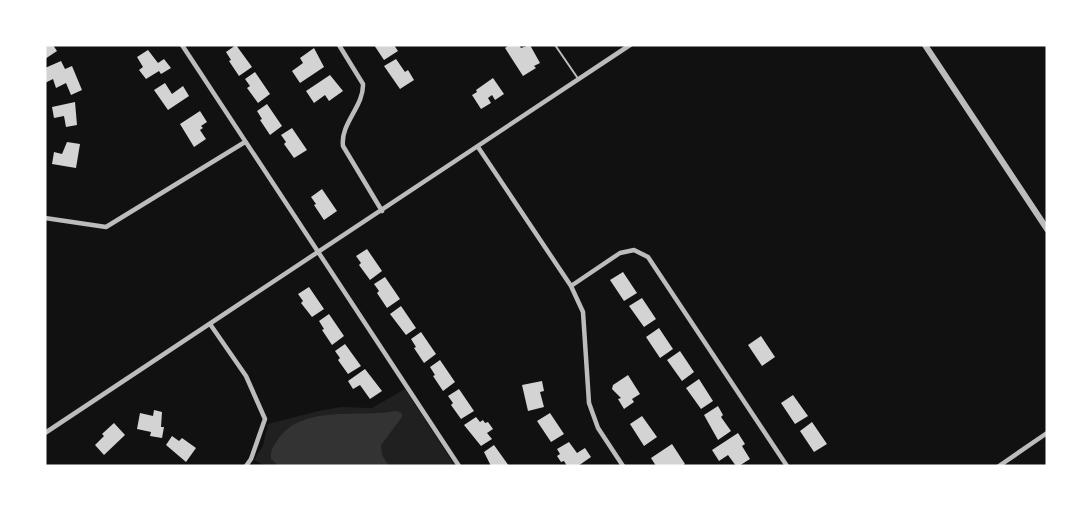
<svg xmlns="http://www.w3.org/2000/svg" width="1092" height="511" font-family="'Times New Roman',serif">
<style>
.green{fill:#202020}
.water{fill:#333}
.building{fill:#d3d3d3}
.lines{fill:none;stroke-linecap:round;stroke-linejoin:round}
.service{stroke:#bcbcbc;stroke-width:2}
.minor{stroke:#bcbcbc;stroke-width:4.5}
.tertiary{stroke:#bcbcbc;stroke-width:6}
</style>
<rect width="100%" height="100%" fill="#111"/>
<path class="green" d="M 405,389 L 455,466 L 266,466 L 254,460 L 263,446 L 268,424 L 318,411 L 341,407 L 372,408 Z"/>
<path class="water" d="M 396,411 L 402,413 L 402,417 L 381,445 L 382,455 L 389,466 L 279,466 L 271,459 C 270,450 274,445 279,438 C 304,404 360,418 396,411 Z"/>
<path class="building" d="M 45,45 L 53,45 L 57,51 L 45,59 Z
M 236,45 L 252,67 L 239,76 L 229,61 L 231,60 L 226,52 Z
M 374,45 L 394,45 L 398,51 L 384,60 Z
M 509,45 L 519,45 L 521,48 L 530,45 L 540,63 L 534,66 L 536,68 L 523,76 L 505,48 Z
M 314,48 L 324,67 L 300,83 L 292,71 L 303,63 L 300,58 Z
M 148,50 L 158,63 L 164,59 L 171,68 L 161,74 L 159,71 L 146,79 L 139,70 L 143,67 L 137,57 Z
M 396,59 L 405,72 L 408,70 L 414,80 L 400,89 L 384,66 Z
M 61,61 L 65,69 L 72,66 L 82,90 L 71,95 L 66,83 L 56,88 L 53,79 L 45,83 L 45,68 Z
M 255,72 L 270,94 L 258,103 L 247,88 L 250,86 L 245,79 Z
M 330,75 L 343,91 L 329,101 L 325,95 L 314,103 L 306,91 Z
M 493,78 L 504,94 L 495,100 L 492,95 L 488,98 L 491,103 L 481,109 L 472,95 L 477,92 L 476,90 Z
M 165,83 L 172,94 L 183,86 L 189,96 L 168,110 L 154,90 Z
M 75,102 L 77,125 L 66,127 L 64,116 L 54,118 L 52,107 Z
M 267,104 L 282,126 L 270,135 L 260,120 L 262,119 L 257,111 Z
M 200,111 L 207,122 L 201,126 L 203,128 L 200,130 L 206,139 L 194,147 L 180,124 Z
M 292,128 L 307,150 L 294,158 L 284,144 L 286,142 L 281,135 Z
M 67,142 L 80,144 L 76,168 L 52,164 L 54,152 L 62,154 Z
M 322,189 L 337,211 L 324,220 L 314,205 L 316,204 L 311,197 Z
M 367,249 L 382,271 L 370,280 L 359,265 L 361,263 L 356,256 Z
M 623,272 L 637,293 L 624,301 L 610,280 Z
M 385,277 L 400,299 L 387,308 L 377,293 L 379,291 L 374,284 Z
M 309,287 L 324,309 L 312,317 L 301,303 L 303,301 L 298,294 Z
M 642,298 L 656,319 L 644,327 L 629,306 Z
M 401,306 L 416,328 L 406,335 L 390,314 Z
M 329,314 L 344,336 L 332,345 L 322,330 L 324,329 L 319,321 Z
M 659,328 L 673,349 L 660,358 L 646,337 Z
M 421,332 L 436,354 L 424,363 L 414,348 L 416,347 L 411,339 Z
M 761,336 L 775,357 L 762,366 L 748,345 Z
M 345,344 L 361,366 L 348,374 L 338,360 L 340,358 L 335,351 Z
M 680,351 L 694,372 L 682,381 L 667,360 Z
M 440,360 L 455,382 L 443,391 L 433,376 L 435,375 L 430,367 Z
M 365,369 L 382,391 L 370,399 L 360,385 L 353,389 L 348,381 Z
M 628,375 L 640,394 L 632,399 L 634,402 L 624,409 L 618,399 L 621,398 L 612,389 L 613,385 Z
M 699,379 L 713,401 L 701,409 L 686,388 Z
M 542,381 L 544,391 L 540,392 L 544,407 L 528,411 L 522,385 Z
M 459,389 L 474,411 L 461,419 L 451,405 L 453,403 L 448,396 Z
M 793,395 L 808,416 L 795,424 L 781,403 Z
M 718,406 L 723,415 L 721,417 L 731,431 L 718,440 L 704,415 Z
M 154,410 L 162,412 L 161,427 L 164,427 L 162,438 L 150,436 L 151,432 L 137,429 L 140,413 L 153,416 Z
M 550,413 L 564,434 L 551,442 L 537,421 Z
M 642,416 L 657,437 L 644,446 L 630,424 Z
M 476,417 L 480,422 L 483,420 L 485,423 L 488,422 L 493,429 L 487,433 L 492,439 L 481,446 L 464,425 Z
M 812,422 L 827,444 L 814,452 L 800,431 Z
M 114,423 L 125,435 L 104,455 L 95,445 L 104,436 L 102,434 Z
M 738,433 L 745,444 L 742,446 L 750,459 L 739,466 L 736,466 L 728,455 L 719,461 L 712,450 Z
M 172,436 L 179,441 L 182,438 L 196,448 L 186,462 L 166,445 Z
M 569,442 L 577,453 L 585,448 L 591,457 L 578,466 L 567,466 L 564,461 L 561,462 L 557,456 L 560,454 L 557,449 Z
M 672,444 L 685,464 L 682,466 L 656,466 L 651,458 Z
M 494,445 L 509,466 L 491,466 L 484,452 Z"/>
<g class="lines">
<path class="service" d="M 555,45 L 579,80"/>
<path class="minor" d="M 182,45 L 459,466
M 339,45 L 363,84 C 364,106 340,124 343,146 L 382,211
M 478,147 L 571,286 L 583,312 L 589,403 L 598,428 L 623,466
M 45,218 L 106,227 L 245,142
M 571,286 L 620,253 L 634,250 L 648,257 L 787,466
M 210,324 L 246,376 L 265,419 L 251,459 L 246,466
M 45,433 L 630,45
M 999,466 L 1047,433"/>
<path class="tertiary" d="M 925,45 L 1047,229"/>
</g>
<rect width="1092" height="511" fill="none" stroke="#ffffff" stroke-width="93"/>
</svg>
